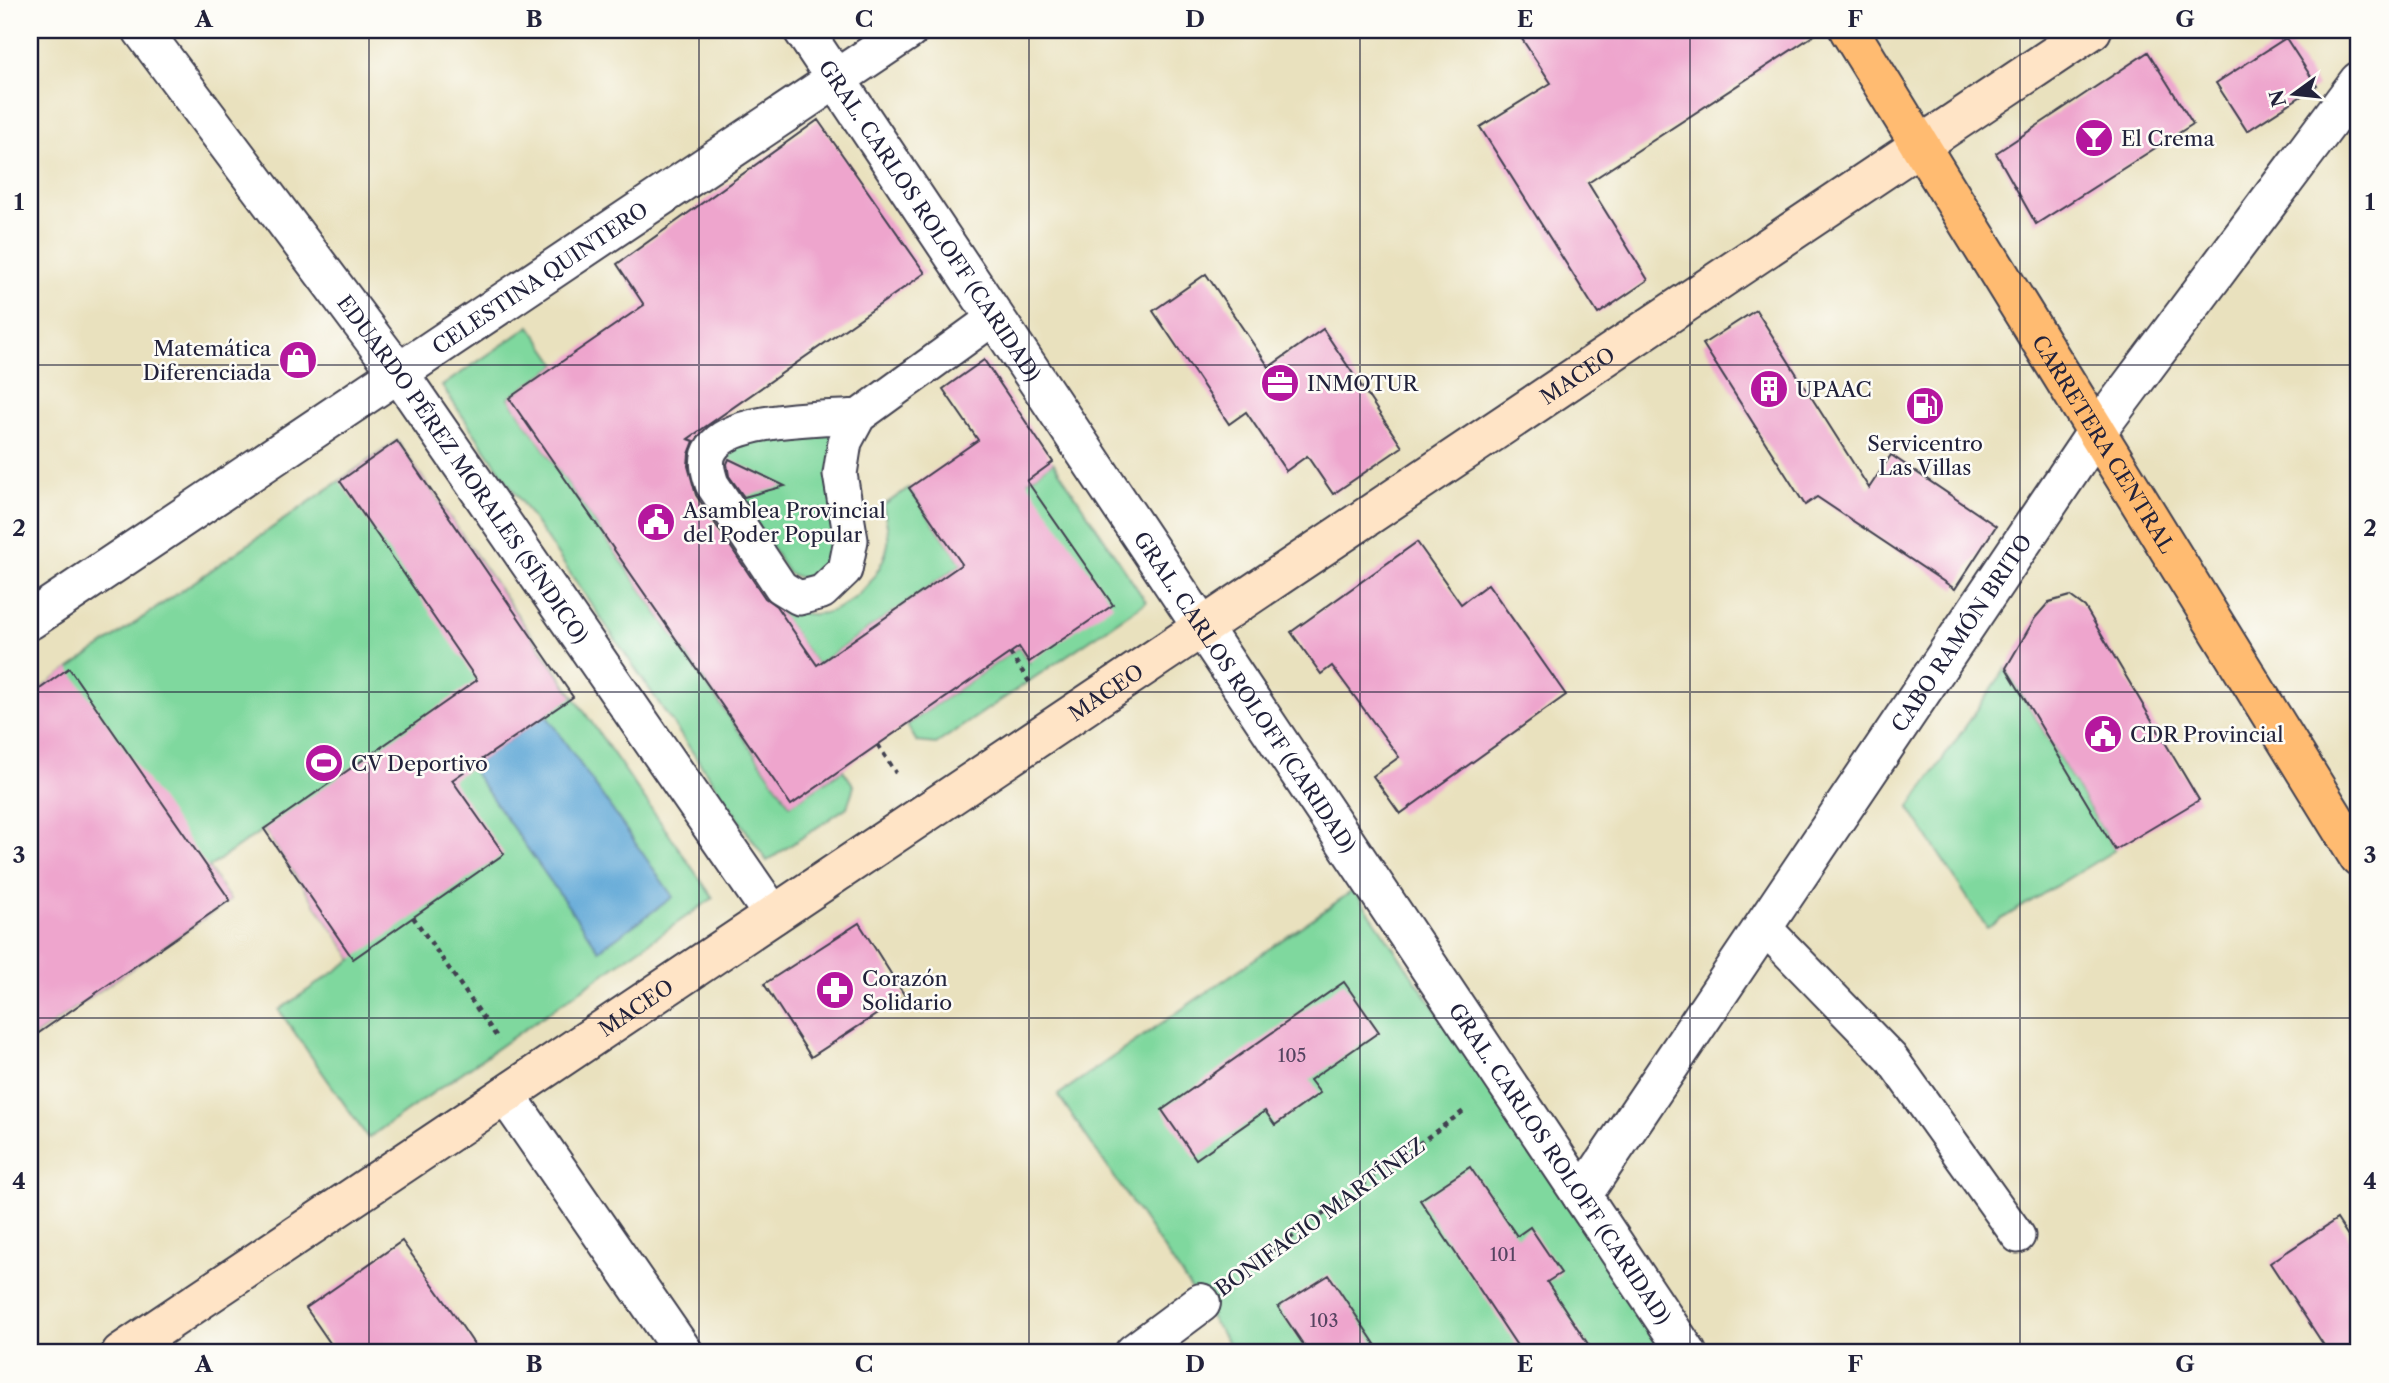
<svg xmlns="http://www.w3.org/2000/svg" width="2389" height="1383" font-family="'Libre Caslon Text',serif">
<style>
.green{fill:#7fd89e;stroke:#507d6c;stroke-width:2}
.water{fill:#60a8d7;stroke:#416589;stroke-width:2}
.building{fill:#eea5cd}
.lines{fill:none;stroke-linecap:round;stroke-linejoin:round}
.service-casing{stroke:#403f4f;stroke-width:37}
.minor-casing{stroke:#403f4f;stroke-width:42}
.secondary-casing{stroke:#403f4f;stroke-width:42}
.primary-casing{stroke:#403f4f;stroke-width:42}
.path{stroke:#403f4f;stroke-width:4.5;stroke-dasharray:5 5;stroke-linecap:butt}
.service{stroke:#fff;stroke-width:33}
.minor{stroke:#fff;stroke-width:38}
.secondary{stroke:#ffe4c6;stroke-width:38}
.primary{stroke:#ffbb71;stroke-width:38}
.grid{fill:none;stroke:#22223b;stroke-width:2;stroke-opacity:0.55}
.labels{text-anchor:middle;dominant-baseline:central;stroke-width:5;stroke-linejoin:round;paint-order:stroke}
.number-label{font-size:18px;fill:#554360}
.poi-label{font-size:21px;fill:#22223b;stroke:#fdfcf7;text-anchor:start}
.street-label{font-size:21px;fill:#22223b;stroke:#fdfcf7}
.neatline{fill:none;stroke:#22223b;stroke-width:2.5}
.grid-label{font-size:23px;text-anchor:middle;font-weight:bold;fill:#22223b}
</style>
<rect width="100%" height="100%" fill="#fdfcf7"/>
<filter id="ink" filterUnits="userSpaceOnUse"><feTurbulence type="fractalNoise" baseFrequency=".0143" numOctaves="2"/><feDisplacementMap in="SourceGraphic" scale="14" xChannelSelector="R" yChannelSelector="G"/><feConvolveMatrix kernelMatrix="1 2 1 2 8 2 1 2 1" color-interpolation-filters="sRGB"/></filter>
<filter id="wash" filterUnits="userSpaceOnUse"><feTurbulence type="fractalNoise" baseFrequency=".00686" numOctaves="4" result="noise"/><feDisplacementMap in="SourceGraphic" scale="28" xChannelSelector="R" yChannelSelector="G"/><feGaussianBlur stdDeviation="1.57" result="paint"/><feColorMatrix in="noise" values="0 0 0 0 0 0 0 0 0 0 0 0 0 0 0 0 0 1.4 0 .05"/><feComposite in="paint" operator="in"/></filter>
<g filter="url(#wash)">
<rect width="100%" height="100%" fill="#e9e1be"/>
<path class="green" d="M 530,326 L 557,365 L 509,398 L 790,805 L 843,770 L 854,786 L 847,807 L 767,861 L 442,386 Z
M 839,431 L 833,546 L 823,566 L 814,576 L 801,578 L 788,573 L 728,479 L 727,458 L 742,440 Z
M 397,441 L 713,898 L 368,1138 L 279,1010 L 353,959 L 264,829 L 208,868 L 230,900 L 30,1039 L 30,696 Z
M 1053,462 L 1146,602 L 936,744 L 917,742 L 907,725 L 1019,647 L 1029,662 L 1027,481 Z
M 909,488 L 962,564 L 817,665 L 778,610 L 783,605 C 827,634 879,589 888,544 C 890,533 885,517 883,506 Z
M 2006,668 L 2115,850 L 1987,928 L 1909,808 Z
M 1354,890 L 1669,1352 L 1667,1353 L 1235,1353 L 1058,1095 Z"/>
<path class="water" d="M 546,715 L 673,897 L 599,950 L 470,767 Z"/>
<g id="blocks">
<path class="building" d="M 1516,30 L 1822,30 L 1588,183 L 1648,280 L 1598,314 L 1480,127 L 1551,83 Z
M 2286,38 L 2317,86 L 2247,131 L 2216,83 Z
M 2148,52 L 2193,124 L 2036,224 L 1996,153 Z
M 818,120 L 925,273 L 688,439 L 694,441 L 689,454 L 688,466 L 696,495 L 765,598 L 776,606 L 817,665 L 962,564 L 909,488 L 978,440 L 943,389 L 984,360 L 1053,462 L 1027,481 L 1113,605 L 1029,662 L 1019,647 L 791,805 L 509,398 L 644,305 L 617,264 Z
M 1206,274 L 1269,367 L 1323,329 L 1402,447 L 1333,494 L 1307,456 L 1286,471 L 1246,412 L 1229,424 L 1153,311 Z
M 1756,310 L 1869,488 L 1891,455 L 1996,526 L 1955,589 L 1817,497 L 1805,505 L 1703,344 Z
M 397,441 L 573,697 L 452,780 L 504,854 L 353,959 L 264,829 L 477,680 L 340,481 Z
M 729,459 L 785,486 L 744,497 L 729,476 L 727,464 Z
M 1417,542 L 1461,604 L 1488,584 L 1566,695 L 1400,814 L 1373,776 L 1399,757 L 1332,666 L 1321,674 L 1291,632 Z
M 2070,596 L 2085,607 L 2199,800 L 2115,850 L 2006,668 L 2035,618 L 2049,602 Z
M 69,668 L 230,900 L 30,1039 L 30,696 Z
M 859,923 L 905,996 L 811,1057 L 764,984 Z
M 1344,982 L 1379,1032 L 1310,1080 L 1320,1093 L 1275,1125 L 1265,1111 L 1196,1159 L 1162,1110 Z
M 1470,1167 L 1517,1236 L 1530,1227 L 1561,1273 L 1547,1282 L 1594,1353 L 1522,1353 L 1420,1200 Z
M 2337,1219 L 2359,1253 L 2359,1353 L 2329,1353 L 2270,1263 Z
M 402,1241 L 449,1307 L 480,1353 L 337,1353 L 306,1308 Z
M 1329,1275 L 1381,1353 L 1309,1353 L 1278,1307 Z"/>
</g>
</g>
<g filter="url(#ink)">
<use href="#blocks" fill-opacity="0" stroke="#403f4f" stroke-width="2"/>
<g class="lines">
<defs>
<path id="service" d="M 859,416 C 823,419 733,417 712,448 C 704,459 708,472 712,484 L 781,587 L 799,598 L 822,592 L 845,570 L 851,540 L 840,474 L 845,442 L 859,416 L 995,317
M 1764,927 L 1891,1058 L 2018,1236"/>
<g id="minor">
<path id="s1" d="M 142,30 L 398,372 L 773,915"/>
<path id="s2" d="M 803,30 L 1687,1353"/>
<path id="s3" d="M 30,620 L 909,30"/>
<path d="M 506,1095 L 684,1353"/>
<path id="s4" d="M 1582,1196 L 2097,431 L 2359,81"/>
<path d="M 1134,1353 L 1201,1303"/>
</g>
<g id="secondary">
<path id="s5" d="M 121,1353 L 2092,30"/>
</g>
<g id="primary">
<path id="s6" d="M 1849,30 L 2359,858"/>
</g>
</defs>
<use href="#service" class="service-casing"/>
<use href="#minor" class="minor-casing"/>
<use href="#secondary" class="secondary-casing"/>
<use href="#primary" class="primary-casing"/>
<path class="path" d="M 1010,653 L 1030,683
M 878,745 L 896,773
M 413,917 L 499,1040
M 1241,1274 L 1465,1110"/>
<use href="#service" class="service"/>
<use href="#minor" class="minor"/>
<use href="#secondary" class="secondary"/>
<use href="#primary" class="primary"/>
</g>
</g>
<path class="grid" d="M 369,30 L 369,1353M 699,30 L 699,1353M 1029,30 L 1029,1353M 1360,30 L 1360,1353M 1690,30 L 1690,1353M 2020,30 L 2020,1353M 30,365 L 2359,365M 30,692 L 2359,692M 30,1018 L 2359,1018"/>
<defs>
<symbol id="bar-disc" viewBox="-11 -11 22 22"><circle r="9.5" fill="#b5179e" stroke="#fdfcf7"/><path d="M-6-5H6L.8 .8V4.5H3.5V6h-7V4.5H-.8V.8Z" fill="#fff"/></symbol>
<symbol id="shop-disc" viewBox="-11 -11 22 22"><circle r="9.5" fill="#b5179e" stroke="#fdfcf7"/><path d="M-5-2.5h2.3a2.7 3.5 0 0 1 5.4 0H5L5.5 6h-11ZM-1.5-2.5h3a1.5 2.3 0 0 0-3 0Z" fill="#fff"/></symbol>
<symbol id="office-disc" viewBox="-11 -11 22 22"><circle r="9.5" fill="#b5179e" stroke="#fdfcf7"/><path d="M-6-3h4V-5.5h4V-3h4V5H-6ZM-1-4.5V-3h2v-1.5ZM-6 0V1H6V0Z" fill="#fff"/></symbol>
<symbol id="building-disc" viewBox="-11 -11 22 22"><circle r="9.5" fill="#b5179e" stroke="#fdfcf7"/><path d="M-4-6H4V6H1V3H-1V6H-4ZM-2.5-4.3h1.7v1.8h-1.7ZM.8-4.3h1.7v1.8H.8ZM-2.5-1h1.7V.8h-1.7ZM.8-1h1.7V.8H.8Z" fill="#fff"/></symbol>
<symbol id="fuel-disc" viewBox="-11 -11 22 22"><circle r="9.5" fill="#b5179e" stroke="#fdfcf7"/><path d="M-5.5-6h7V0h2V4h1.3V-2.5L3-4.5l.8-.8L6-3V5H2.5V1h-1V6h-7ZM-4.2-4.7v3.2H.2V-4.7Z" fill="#fff"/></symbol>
<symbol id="civic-disc" viewBox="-11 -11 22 22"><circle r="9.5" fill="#b5179e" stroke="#fdfcf7"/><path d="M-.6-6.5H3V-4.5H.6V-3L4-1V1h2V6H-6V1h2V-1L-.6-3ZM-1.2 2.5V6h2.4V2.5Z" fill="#fff"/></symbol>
<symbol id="stadium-disc" viewBox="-11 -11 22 22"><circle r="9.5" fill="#b5179e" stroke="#fdfcf7"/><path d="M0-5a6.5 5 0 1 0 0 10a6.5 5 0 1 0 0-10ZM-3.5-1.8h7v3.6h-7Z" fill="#fff"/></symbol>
<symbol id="pharmacy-disc" viewBox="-11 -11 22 22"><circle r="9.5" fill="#b5179e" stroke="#fdfcf7"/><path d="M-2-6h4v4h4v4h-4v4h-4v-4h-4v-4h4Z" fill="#fff"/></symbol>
</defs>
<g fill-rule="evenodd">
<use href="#bar-disc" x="2072" y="116" width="44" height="44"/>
<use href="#shop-disc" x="276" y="338" width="44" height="44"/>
<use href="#office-disc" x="1258" y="361" width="44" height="44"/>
<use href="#building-disc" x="1747" y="367" width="44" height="44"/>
<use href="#fuel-disc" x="1903" y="384" width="44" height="44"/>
<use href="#civic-disc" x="634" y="500" width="44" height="44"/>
<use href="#civic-disc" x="2081" y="712" width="44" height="44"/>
<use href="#stadium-disc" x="302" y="741" width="44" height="44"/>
<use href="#pharmacy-disc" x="813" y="968" width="44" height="44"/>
</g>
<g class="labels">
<g class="number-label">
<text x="1292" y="1056">105</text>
<text x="1503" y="1255">101</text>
<text x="1324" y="1321">103</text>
</g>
<g class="poi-label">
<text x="2121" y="138">El Crema</text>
<text x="271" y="348" text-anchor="end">Matemática<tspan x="271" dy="24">Diferenciada</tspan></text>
<text x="1307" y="383">INMOTUR</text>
<text x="1796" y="389">UPAAC</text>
<text x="1925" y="443" text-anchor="middle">Servicentro<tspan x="1925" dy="24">Las Villas</tspan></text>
<text x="683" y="510">Asamblea Provincial<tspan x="683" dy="24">del Poder Popular</tspan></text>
<text x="2130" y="734">CDR Provincial</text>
<text x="351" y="763">CV Deportivo</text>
<text x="862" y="978">Corazón<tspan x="862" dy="24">Solidario</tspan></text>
</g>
<g class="street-label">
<text stroke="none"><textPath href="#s2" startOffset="229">GRAL. CARLOS ROLOFF (CARIDAD)</textPath></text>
<text stroke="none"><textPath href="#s3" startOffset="614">CELESTINA QUINTERO</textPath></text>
<text stroke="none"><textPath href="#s5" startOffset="1754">MACEO</textPath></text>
<text stroke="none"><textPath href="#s6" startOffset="486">CARRETERA CENTRAL</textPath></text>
<text stroke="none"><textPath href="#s1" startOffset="544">EDUARDO PÉREZ MORALES (SÍNDICO)</textPath></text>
<text stroke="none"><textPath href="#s4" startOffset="679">CABO RAMÓN BRITO</textPath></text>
<text stroke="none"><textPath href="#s5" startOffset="1186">MACEO</textPath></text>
<text stroke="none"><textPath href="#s2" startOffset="796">GRAL. CARLOS ROLOFF (CARIDAD)</textPath></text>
<text stroke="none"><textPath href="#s5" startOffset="620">MACEO</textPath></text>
<text stroke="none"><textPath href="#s2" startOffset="1363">GRAL. CARLOS ROLOFF (CARIDAD)</textPath></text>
<text transform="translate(1320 1217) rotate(-36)">BONIFACIO MARTÍNEZ</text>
</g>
</g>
<rect width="2389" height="1383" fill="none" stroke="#fdfcf7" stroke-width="77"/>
<g transform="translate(2294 94) rotate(255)" stroke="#fdfcf7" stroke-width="5" paint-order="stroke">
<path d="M0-5L12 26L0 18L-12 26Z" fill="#22223b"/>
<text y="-10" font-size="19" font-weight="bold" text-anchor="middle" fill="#22223b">N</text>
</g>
<rect x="38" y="38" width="2312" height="1306" class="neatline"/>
<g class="grid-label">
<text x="204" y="27">A</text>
<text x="534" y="27">B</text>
<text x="864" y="27">C</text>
<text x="1195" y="27">D</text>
<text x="1525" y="27">E</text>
<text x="1855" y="27">F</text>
<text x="2185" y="27">G</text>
<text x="19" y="210">1</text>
<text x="2370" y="210">1</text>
<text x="19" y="536">2</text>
<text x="2370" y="536">2</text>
<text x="19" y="863">3</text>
<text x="2370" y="863">3</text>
<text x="19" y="1189">4</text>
<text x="2370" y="1189">4</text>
<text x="204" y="1372">A</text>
<text x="534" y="1372">B</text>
<text x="864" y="1372">C</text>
<text x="1195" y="1372">D</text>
<text x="1525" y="1372">E</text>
<text x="1855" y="1372">F</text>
<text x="2185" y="1372">G</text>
</g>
</svg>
